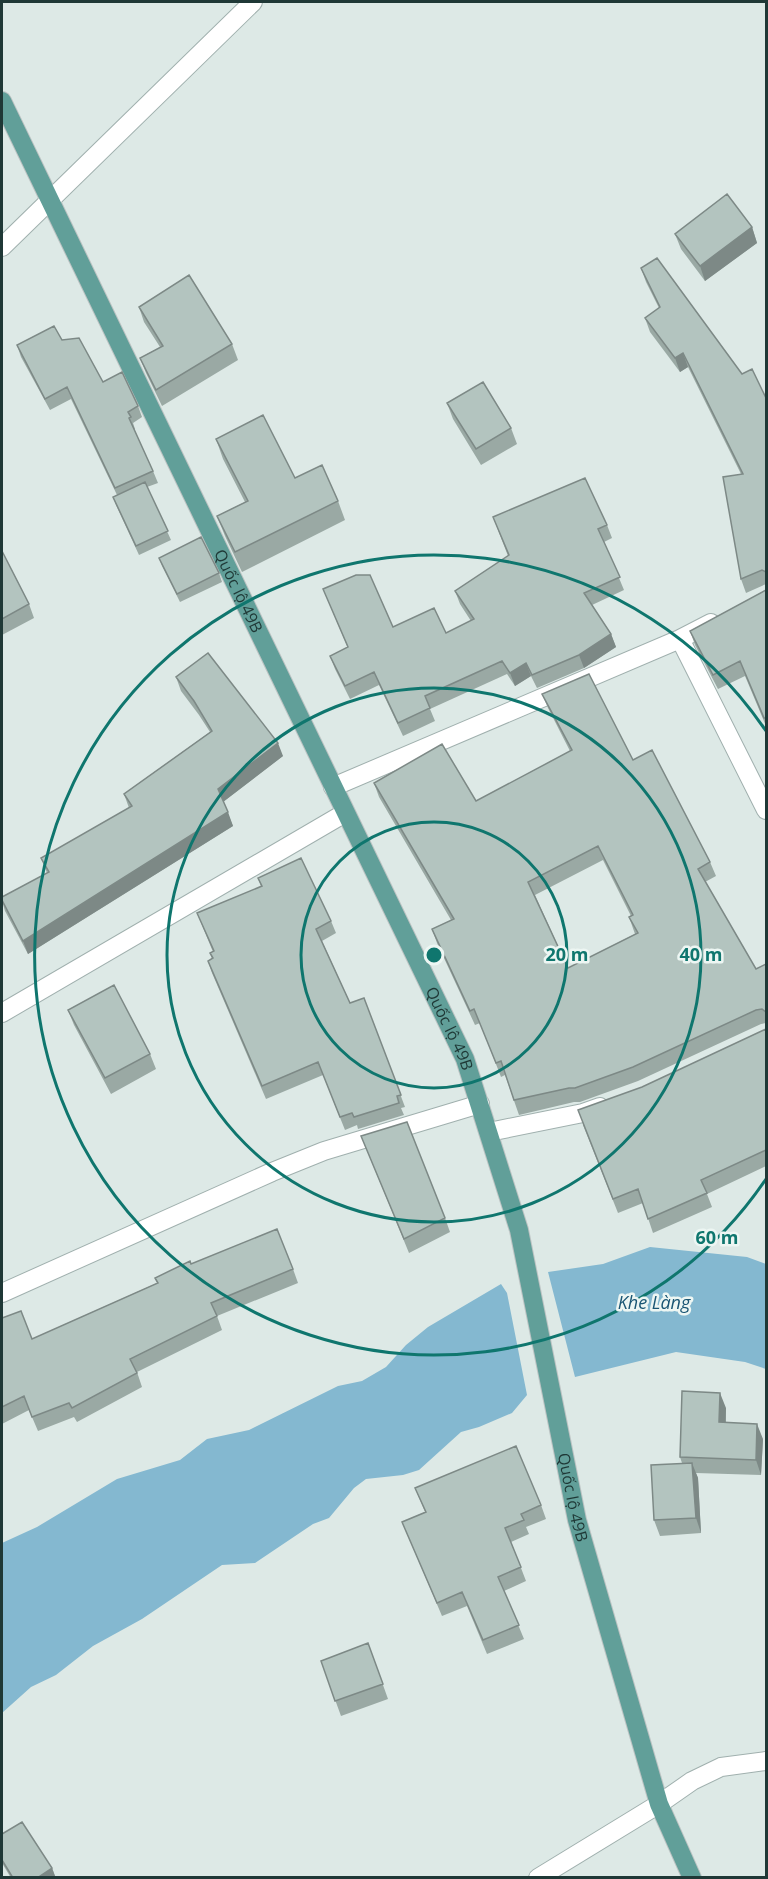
<svg xmlns="http://www.w3.org/2000/svg" width="768" height="1879" font-family="'Open Sans',sans-serif">
<style>
.water{fill:#84b8d0}
.lines{fill:none;stroke-linecap:round;stroke-linejoin:round}
.minor-casing{stroke:#a0b0ae;stroke-width:20}
.major-casing{stroke:#bcc3c3;stroke-width:20}
.minor{stroke:#fff;stroke-width:18}
.major{stroke:#619f99;stroke-width:18}
.wall{fill:#9aa9a4;fill-rule:evenodd}
.shaded-wall{fill:#7d8986}
.building{fill:#b3c4bf;stroke:#7d8986;stroke-width:1.5;fill-rule:evenodd}
.ring{fill:none;stroke:#0f766e;stroke-width:3}
.labels{text-anchor:middle;dominant-baseline:central;stroke-width:5;stroke-linejoin:round;paint-order:stroke}
.street-label{font-size:16px;fill:#1f3836;stroke:#edf6f3}
.water-label{font-size:18px;font-style:italic;fill:#1a5674;stroke:#edf6f3}
.centre{fill:#0f766e;stroke:#edf6f3;stroke-width:3}
.ring-label{font-size:18px;text-anchor:middle;font-weight:bold;fill:#0f766e;stroke:#edf6f3;stroke-width:5;stroke-linejoin:round;paint-order:stroke}
</style>
<rect width="100%" height="100%" fill="#dde9e6"/>
<path class="water" d="M 650,1247 L 747,1257 L 766,1264 L 766,1369 L 745,1362 L 676,1352 L 575,1377 L 548,1272 L 603,1264 Z
M 501,1284 L 507,1293 L 527,1395 L 512,1413 L 479,1427 L 461,1432 L 419,1470 L 403,1475 L 366,1479 L 354,1488 L 329,1518 L 313,1524 L 255,1563 L 222,1565 L 142,1619 L 93,1646 L 56,1675 L 31,1687 L 2,1713 L 2,1543 L 37,1527 L 117,1479 L 180,1460 L 207,1439 L 249,1430 L 338,1386 L 362,1381 L 386,1367 L 406,1345 L 428,1327 Z"/>
<g class="lines">
<defs>
<path id="minor" d="M 2,247 L 253,2
M 680,639 L 766,810
M 333,787 L 680,639 L 711,623
M 2,1013 L 345,813
M 489,1132 L 583,1113 L 600,1107
M 2,1293 L 272,1172 L 324,1151 L 480,1104
M 538,1878 L 659,1804 L 692,1781 L 721,1767 L 766,1761"/>
<g id="major">
<path id="s1" d="M 2,101 L 465,1059 L 519,1230 L 577,1520 L 659,1804 L 692,1878"/>
</g>
</defs>
<use href="#minor" class="minor-casing"/>
<use href="#major" class="major-casing"/>
<use href="#minor" class="minor"/>
<use href="#major" class="major"/>
</g>
<path class="wall" d="M 752,227 L 757,243 L 705,281 L 681,249 L 675,234 Z
M 641,268 L 742,374 L 766,398 L 766,584 L 746,593 L 741,579 L 741,474 L 688,367 L 680,372 L 650,332 L 645,318 L 659,308 L 646,282 Z
M 139,307 L 232,344 L 238,360 L 162,406 L 146,373 L 140,358 L 160,347 L 144,322 Z
M 62,340 L 103,382 L 138,406 L 142,417 L 133,423 L 135,429 L 134,429 L 153,471 L 158,483 L 147,487 L 171,540 L 139,555 L 116,505 L 113,497 L 117,495 L 71,399 L 50,410 L 21,357 L 17,345 Z
M 447,403 L 511,428 L 517,444 L 481,465 L 453,419 Z
M 216,439 L 295,478 L 338,501 L 345,520 L 242,572 L 225,536 L 217,516 L 245,502 L 223,459 Z
M 493,517 L 607,525 L 612,538 L 604,542 L 624,590 L 592,605 L 611,634 L 616,647 L 584,668 L 537,688 L 531,676 L 515,686 L 507,674 L 430,709 L 435,721 L 403,736 L 379,685 L 350,699 L 335,669 L 330,656 L 348,648 L 323,589 L 393,627 L 446,633 L 471,621 L 460,604 L 455,591 L 508,556 Z
M 2,551 L 29,604 L 34,618 L 2,635 Z
M 159,558 L 219,573 L 222,582 L 180,602 L 162,566 Z
M 766,590 L 766,726 L 745,676 L 718,689 L 695,645 L 690,631 Z
M 176,677 L 283,756 L 223,802 L 233,826 L 28,954 L 5,911 L 2,901 L 2,897 L 47,873 L 41,858 L 129,808 L 124,794 L 210,732 L 199,715 L 181,691 Z
M 542,694 L 633,760 L 710,862 L 716,876 L 705,882 L 756,969 L 766,964 L 766,1023 L 761,1024 L 638,1081 L 580,1102 L 574,1102 L 519,1115 L 505,1075 L 501,1077 L 480,1023 L 475,1025 L 437,943 L 432,929 L 451,920 L 379,797 L 374,783 L 476,801 L 570,751 L 548,708 ZM 603,860 L 631,916 L 629,917 L 635,934 L 568,968 L 535,895 Z
M 258,878 L 331,921 L 336,933 L 322,941 L 350,1003 L 364,998 L 405,1107 L 401,1108 L 404,1115 L 358,1129 L 357,1125 L 345,1130 L 323,1075 L 266,1099 L 212,973 L 208,961 L 212,959 L 210,953 L 213,952 L 197,913 L 261,887 Z
M 68,1010 L 150,1054 L 156,1069 L 111,1094 L 74,1025 Z
M 766,1029 L 766,1166 L 707,1194 L 712,1207 L 653,1233 L 643,1203 L 618,1213 L 583,1125 L 642,1087 Z
M 361,1136 L 445,1218 L 450,1232 L 409,1253 Z
M 191,1264 L 293,1269 L 298,1283 L 217,1316 L 222,1330 L 137,1372 L 142,1387 L 77,1422 L 74,1417 L 38,1431 L 29,1410 L 2,1424 L 2,1318 L 32,1339 L 157,1283 L 155,1278 Z
M 726,1408 L 726,1422 L 763,1439 L 761,1475 L 696,1473 L 698,1478 L 701,1533 L 660,1536 L 654,1520 L 682,1463 L 680,1457 Z
M 415,1488 L 541,1505 L 546,1519 L 526,1527 L 529,1534 L 511,1542 L 526,1581 L 504,1591 L 524,1639 L 487,1654 L 467,1606 L 442,1616 L 402,1522 L 425,1512 Z
M 368,1643 L 388,1699 L 341,1716 L 321,1661 Z
M 2,1834 L 52,1868 L 55,1876 L 53,1878 L 11,1878 L 2,1863 Z"/>
<path class="shaded-wall" d="M 752,227 L 757,243 L 705,281 L 700,266 Z
M 683,353 L 688,367 L 680,372 L 675,358 Z
M 611,634 L 616,647 L 584,668 L 579,655 Z
M 526,663 L 531,676 L 515,686 L 510,673 Z
M 278,743 L 283,756 L 223,802 L 218,789 Z
M 228,812 L 233,826 L 28,954 L 23,941 Z
M 720,1393 L 726,1408 L 725,1437 L 719,1422 Z
M 757,1424 L 763,1439 L 761,1475 L 756,1460 Z
M 692,1463 L 698,1478 L 701,1533 L 696,1518 Z
M 52,1868 L 55,1876 L 53,1878 L 37,1878 Z"/>
<path class="building" d="M 727,194 L 752,227 L 700,266 L 675,234 Z
M 657,258 L 742,374 L 752,369 L 766,398 L 766,572 L 762,570 L 741,579 L 723,477 L 743,474 L 683,353 L 675,358 L 645,318 L 660,307 L 641,268 Z
M 189,275 L 232,344 L 156,390 L 140,358 L 163,346 L 139,307 Z
M 54,326 L 62,340 L 79,338 L 103,382 L 122,372 L 138,406 L 128,412 L 131,417 L 129,418 L 153,471 L 115,488 L 67,387 L 45,399 L 17,345 Z
M 483,382 L 511,428 L 476,449 L 447,403 Z
M 263,415 L 295,478 L 322,465 L 338,501 L 235,552 L 217,516 L 248,501 L 216,439 Z
M 585,478 L 607,525 L 598,529 L 620,577 L 584,593 L 611,634 L 579,655 L 532,675 L 526,663 L 510,673 L 502,661 L 425,696 L 430,708 L 398,723 L 374,672 L 345,686 L 330,656 L 348,647 L 323,589 L 356,575 L 370,575 L 393,627 L 434,608 L 446,633 L 474,619 L 455,591 L 509,555 L 493,517 Z
M 145,482 L 168,531 L 136,546 L 113,497 Z
M 201,537 L 219,573 L 177,594 L 159,558 Z
M 2,551 L 29,604 L 2,619 Z
M 766,590 L 766,718 L 764,718 L 740,661 L 713,675 L 690,631 Z
M 208,653 L 278,743 L 218,789 L 228,812 L 23,941 L 2,900 L 2,897 L 49,872 L 41,858 L 132,806 L 124,794 L 212,731 L 194,701 L 176,677 Z
M 589,674 L 633,760 L 652,750 L 710,862 L 698,869 L 756,969 L 766,964 L 766,1012 L 762,1009 L 756,1010 L 633,1067 L 575,1088 L 569,1088 L 514,1100 L 501,1061 L 496,1063 L 474,1009 L 470,1011 L 432,929 L 454,919 L 374,783 L 442,744 L 476,801 L 572,750 L 542,694 ZM 598,846 L 633,915 L 629,917 L 638,933 L 568,968 L 528,882 Z
M 301,858 L 331,921 L 316,929 L 350,1003 L 364,998 L 401,1095 L 397,1096 L 399,1103 L 354,1117 L 352,1113 L 340,1117 L 318,1062 L 262,1086 L 208,961 L 213,958 L 210,953 L 214,951 L 197,913 L 262,886 L 258,878 Z
M 114,985 L 150,1054 L 105,1078 L 68,1010 Z
M 766,1029 L 766,1150 L 701,1180 L 707,1193 L 648,1219 L 638,1189 L 613,1199 L 578,1110 L 642,1087 Z
M 407,1122 L 445,1218 L 404,1239 L 361,1136 Z
M 277,1229 L 293,1269 L 211,1303 L 217,1316 L 130,1359 L 137,1373 L 72,1408 L 69,1403 L 32,1417 L 24,1396 L 2,1407 L 2,1318 L 21,1311 L 32,1339 L 158,1283 L 155,1278 L 190,1261 L 191,1264 Z
M 682,1391 L 720,1393 L 719,1422 L 757,1424 L 756,1460 L 680,1457 Z
M 516,1446 L 541,1505 L 521,1514 L 524,1520 L 505,1528 L 521,1567 L 498,1577 L 519,1625 L 483,1640 L 462,1592 L 437,1603 L 402,1522 L 426,1512 L 415,1488 Z
M 692,1463 L 696,1518 L 654,1520 L 651,1465 Z
M 368,1643 L 383,1684 L 335,1701 L 321,1661 Z
M 22,1822 L 52,1868 L 37,1878 L 13,1878 L 2,1860 L 2,1834 Z"/>
<g class="ring">
<circle cx="434" cy="955" r="133"/>
<circle cx="434" cy="955" r="267"/>
<path d="M766 1179A400 400 0 1 1 766 731"/>
</g>
<g class="labels">
<g class="street-label">
<text stroke="none"><textPath href="#s1" startOffset="544">Quốc lộ 49B</textPath></text>
<text stroke="none"><textPath href="#s1" startOffset="1030">Quốc lộ 49B</textPath></text>
<text stroke="none"><textPath href="#s1" startOffset="1516">Quốc lộ 49B</textPath></text>
</g>
<g class="water-label">
<text x="654" y="1302">Khe Làng</text>
</g>
</g>
<circle cx="434" cy="955" r="9" class="centre"/>
<g class="ring-label">
<text x="567" y="961">20 m</text>
<text x="701" y="961">40 m</text>
<text x="717" y="1244">60 m</text>
</g>
<rect width="768" height="1879" fill="none" stroke="#1f3836" stroke-width="6"/>
</svg>
